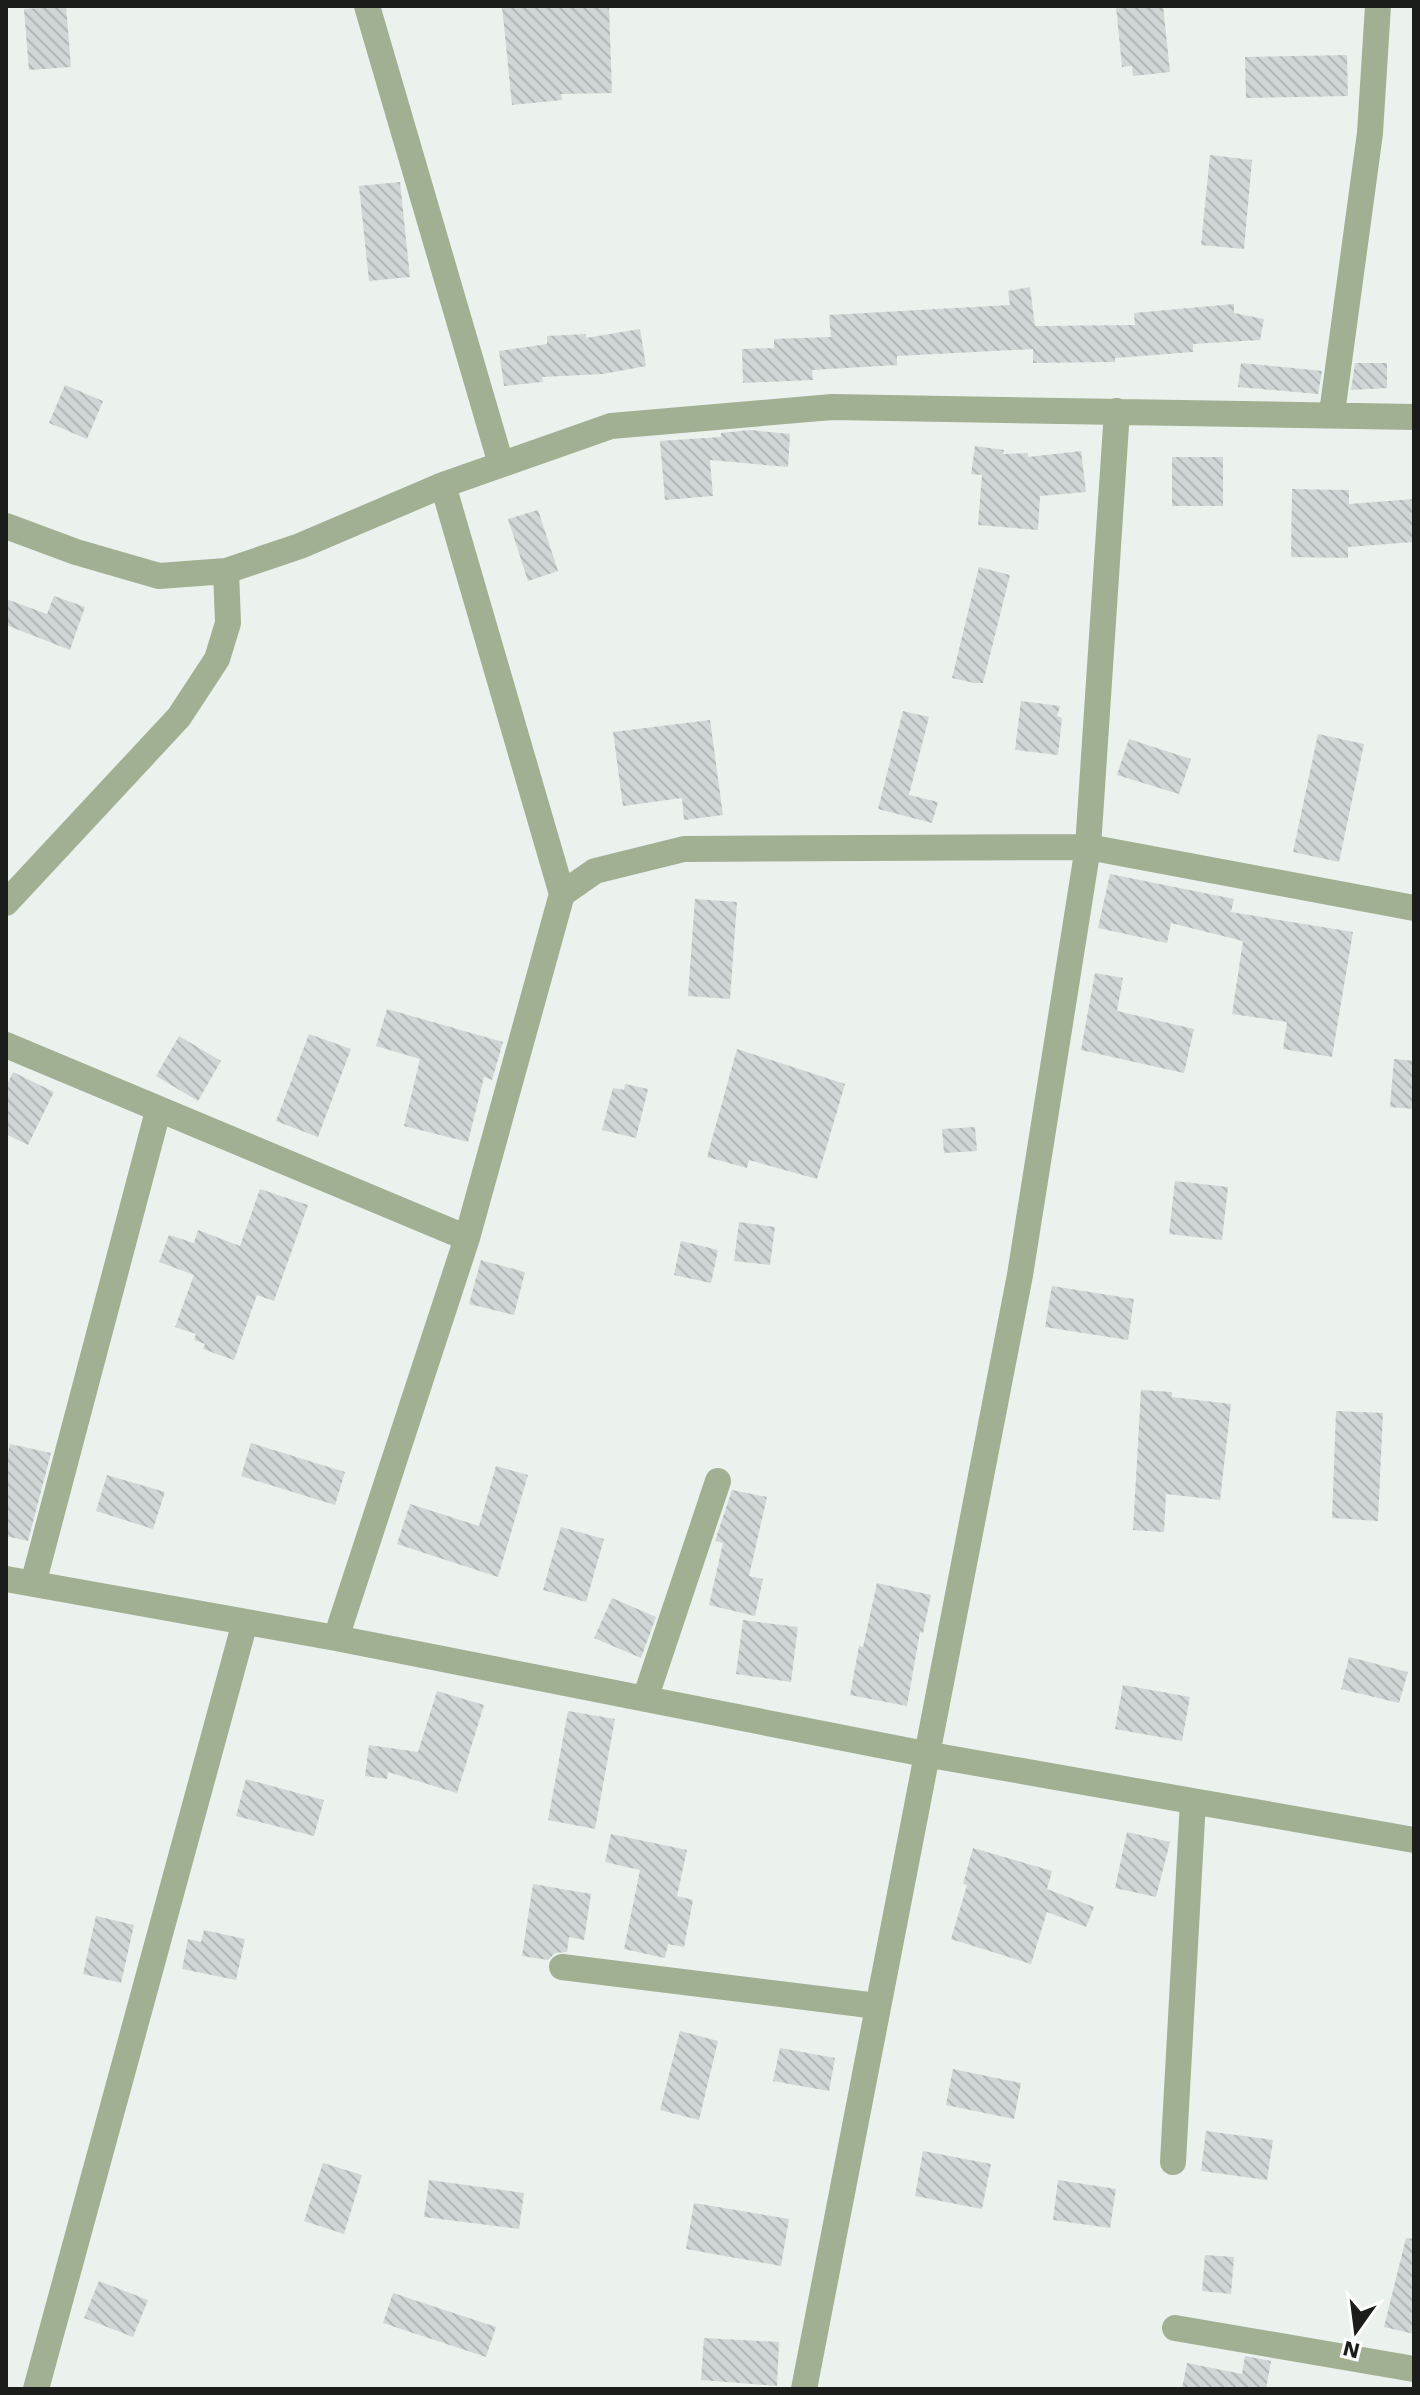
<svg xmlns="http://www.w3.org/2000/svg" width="1420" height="2395" font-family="'Work Sans',sans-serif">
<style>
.building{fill:url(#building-back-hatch)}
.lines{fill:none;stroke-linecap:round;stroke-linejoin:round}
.minor{stroke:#a1b092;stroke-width:26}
</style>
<defs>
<pattern id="building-back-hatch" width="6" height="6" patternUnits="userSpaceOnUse" patternTransform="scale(2)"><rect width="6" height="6" fill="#d0d6d5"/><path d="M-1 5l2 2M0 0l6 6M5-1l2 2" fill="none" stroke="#b2b7b6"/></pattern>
</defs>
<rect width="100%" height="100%" fill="#ebf1ed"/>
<path class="building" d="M 66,6 L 71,67 L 29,70 L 24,9 Z
M 502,6 L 609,6 L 612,93 L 561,94 L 562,100 L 512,105 Z
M 1116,6 L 1163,6 L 1170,72 L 1133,76 L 1132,66 L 1122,67 Z
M 1347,55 L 1348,96 L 1246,98 L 1245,57 Z
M 1210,155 L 1252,160 L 1244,249 L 1201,245 Z
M 400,182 L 410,277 L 369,281 L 359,186 Z
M 1030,287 L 1035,326 L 1135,325 L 1134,313 L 1234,304 L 1234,313 L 1264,319 L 1260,340 L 1193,344 L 1193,352 L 1115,358 L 1115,362 L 1033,363 L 1033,349 L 897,356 L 897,365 L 812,370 L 813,380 L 743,383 L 742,349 L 774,348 L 774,339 L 831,337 L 829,315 L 1010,305 L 1008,291 Z
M 640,329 L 646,366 L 603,374 L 542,377 L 543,382 L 504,386 L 499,351 L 547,344 L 547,336 L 586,334 L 586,338 Z
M 1241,363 L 1322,371 L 1318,394 L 1238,387 Z
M 1355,363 L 1387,363 L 1387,388 L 1351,390 Z
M 65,385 L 103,401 L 87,439 L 49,423 Z
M 750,430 L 790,434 L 788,467 L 710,460 L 713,496 L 665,500 L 660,441 L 721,437 L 721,433 Z
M 975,446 L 1004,450 L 1003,454 L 1028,453 L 1028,457 L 1081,451 L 1086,492 L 1040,496 L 1038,530 L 978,525 L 982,475 L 971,474 Z
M 1172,457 L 1223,457 L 1223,506 L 1172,506 Z
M 1292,489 L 1349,490 L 1349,504 L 1414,499 L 1414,542 L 1348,547 L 1348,558 L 1291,557 Z
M 538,510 L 558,571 L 528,581 L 508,519 Z
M 979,567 L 1010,575 L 983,683 L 974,683 L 952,678 Z
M 54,596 L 85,607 L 70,650 L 6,625 L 6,599 L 47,614 Z
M 1021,701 L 1060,706 L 1057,716 L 1062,718 L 1058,755 L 1015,750 Z
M 903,711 L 929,717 L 909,795 L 938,802 L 932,823 L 878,809 Z
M 710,720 L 723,815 L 684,820 L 682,798 L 623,806 L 613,732 Z
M 1318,734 L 1364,744 L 1339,862 L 1293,852 Z
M 1129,739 L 1191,759 L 1179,794 L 1117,775 Z
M 1110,874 L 1234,899 L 1231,912 L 1353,932 L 1332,1057 L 1283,1049 L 1287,1022 L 1232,1014 L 1243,941 L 1171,923 L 1167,943 L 1098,928 Z
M 695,899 L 737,902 L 730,999 L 688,996 Z
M 1095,973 L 1123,978 L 1117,1011 L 1194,1029 L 1184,1073 L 1081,1050 Z
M 387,1009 L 503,1042 L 492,1080 L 484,1077 L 468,1142 L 404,1126 L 420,1059 L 376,1046 Z
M 309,1034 L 351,1049 L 318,1137 L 276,1121 Z
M 179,1036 L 221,1061 L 198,1101 L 156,1076 Z
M 737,1049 L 845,1084 L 817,1179 L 749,1160 L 747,1168 L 707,1157 Z
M 1394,1059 L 1414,1061 L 1414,1109 L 1390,1107 Z
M 13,1072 L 54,1092 L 28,1145 L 6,1134 L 6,1087 Z
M 625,1084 L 648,1089 L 636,1138 L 602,1130 L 613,1088 L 624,1090 Z
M 975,1127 L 977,1151 L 944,1153 L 942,1129 Z
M 1175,1181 L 1228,1187 L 1222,1240 L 1169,1234 Z
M 260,1189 L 308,1205 L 274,1301 L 257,1295 L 234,1360 L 203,1349 L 205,1344 L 194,1340 L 196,1334 L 175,1327 L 194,1275 L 159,1262 L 169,1235 L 194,1243 L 198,1230 L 240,1246 Z
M 739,1222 L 775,1227 L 770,1265 L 734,1261 Z
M 681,1241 L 718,1250 L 711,1283 L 674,1275 Z
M 481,1260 L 525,1272 L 514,1315 L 469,1304 Z
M 1052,1286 L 1134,1299 L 1128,1340 L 1045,1327 Z
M 1141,1390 L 1172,1392 L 1172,1397 L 1231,1404 L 1220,1500 L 1166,1494 L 1164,1532 L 1133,1530 Z
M 1336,1411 L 1383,1413 L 1378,1521 L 1332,1518 Z
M 251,1443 L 345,1472 L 335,1505 L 241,1476 Z
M 10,1444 L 51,1453 L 28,1541 L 6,1536 L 6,1462 Z
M 496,1466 L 528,1475 L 498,1577 L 397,1544 L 410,1504 L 479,1526 Z
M 107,1475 L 165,1492 L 153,1529 L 96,1511 Z
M 732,1490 L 767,1497 L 749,1576 L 763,1579 L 755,1616 L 709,1605 L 723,1543 L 715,1541 Z
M 561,1527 L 604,1539 L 586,1602 L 543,1590 Z
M 877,1583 L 931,1595 L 923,1633 L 920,1632 L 907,1706 L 850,1695 L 859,1646 L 863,1647 Z
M 612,1598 L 656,1617 L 641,1658 L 594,1638 Z
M 743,1620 L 798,1627 L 791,1682 L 736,1674 Z
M 1349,1657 L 1408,1672 L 1399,1703 L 1341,1689 Z
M 1123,1685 L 1190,1697 L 1182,1741 L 1115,1729 Z
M 437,1691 L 484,1705 L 457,1793 L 388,1772 L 387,1779 L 365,1776 L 369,1745 L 418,1752 Z
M 568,1711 L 615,1719 L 595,1829 L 548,1820 Z
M 246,1779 L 324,1800 L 314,1836 L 236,1816 Z
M 1127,1832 L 1170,1842 L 1156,1897 L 1115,1888 Z
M 611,1834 L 687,1850 L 677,1896 L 693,1900 L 684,1947 L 668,1944 L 665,1958 L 624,1949 L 640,1870 L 605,1862 Z
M 973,1848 L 1052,1871 L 1047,1889 L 1094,1907 L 1086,1927 L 1047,1912 L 1031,1964 L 951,1939 L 967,1885 L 963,1884 Z
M 533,1884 L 591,1894 L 584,1940 L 569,1937 L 567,1952 L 555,1953 L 548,1960 L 522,1956 Z
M 96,1916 L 134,1925 L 121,1983 L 83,1974 Z
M 204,1930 L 245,1939 L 236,1980 L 182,1969 L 188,1939 L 201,1942 Z
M 680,2031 L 718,2041 L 699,2120 L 660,2110 Z
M 780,2048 L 835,2058 L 829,2091 L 773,2081 Z
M 953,2069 L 1021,2083 L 1014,2119 L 946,2105 Z
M 1206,2131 L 1273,2140 L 1267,2180 L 1201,2171 Z
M 923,2151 L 991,2164 L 982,2209 L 915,2196 Z
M 323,2163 L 362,2175 L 344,2234 L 304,2221 Z
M 429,2180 L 524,2193 L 519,2229 L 424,2217 Z
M 1058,2180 L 1116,2189 L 1110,2228 L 1053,2220 Z
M 694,2203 L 789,2219 L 781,2266 L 686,2249 Z
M 1406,2238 L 1414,2239 L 1414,2334 L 1384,2327 Z
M 1205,2255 L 1234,2257 L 1231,2294 L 1202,2291 Z
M 99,2281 L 148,2300 L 133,2337 L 84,2318 Z
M 393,2293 L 496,2327 L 486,2357 L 383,2323 Z
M 704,2338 L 779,2342 L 777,2386 L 701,2380 Z
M 1245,2356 L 1271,2361 L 1266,2389 L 1182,2389 L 1187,2363 L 1242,2374 Z"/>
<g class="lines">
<path class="minor" d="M 367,6 L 501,464
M 1332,413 L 1370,133 L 1378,6
M 6,526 L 76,552 L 159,576 L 226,571 L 300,546 L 443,485 L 611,426 L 832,407 L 1414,417
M 562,894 L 595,871 L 684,849 L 1088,847 L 1414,908
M 6,903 L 179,717 L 217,659 L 228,623 L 226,571
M 6,1045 L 467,1238
M 6,1579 L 336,1638 L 925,1754 L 1414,1840
M 33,1584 L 158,1111
M 336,1638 L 467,1238 L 562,894 L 443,485
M 645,1699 L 718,1481
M 562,1967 L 877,2006
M 1173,2162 L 1193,1801
M 1175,2328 L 1414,2369
M 36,2389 L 245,1622
M 804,2389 L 1020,1275 L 1088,847 L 1117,411"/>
</g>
<rect width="1420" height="2395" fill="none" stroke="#1b1d1b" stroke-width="16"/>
<g transform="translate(1356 2331) rotate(194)" stroke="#ffffff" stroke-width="6" paint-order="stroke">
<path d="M0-6L14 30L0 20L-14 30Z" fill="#1b1d1b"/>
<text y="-12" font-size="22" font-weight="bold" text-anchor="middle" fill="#1b1d1b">N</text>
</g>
</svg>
